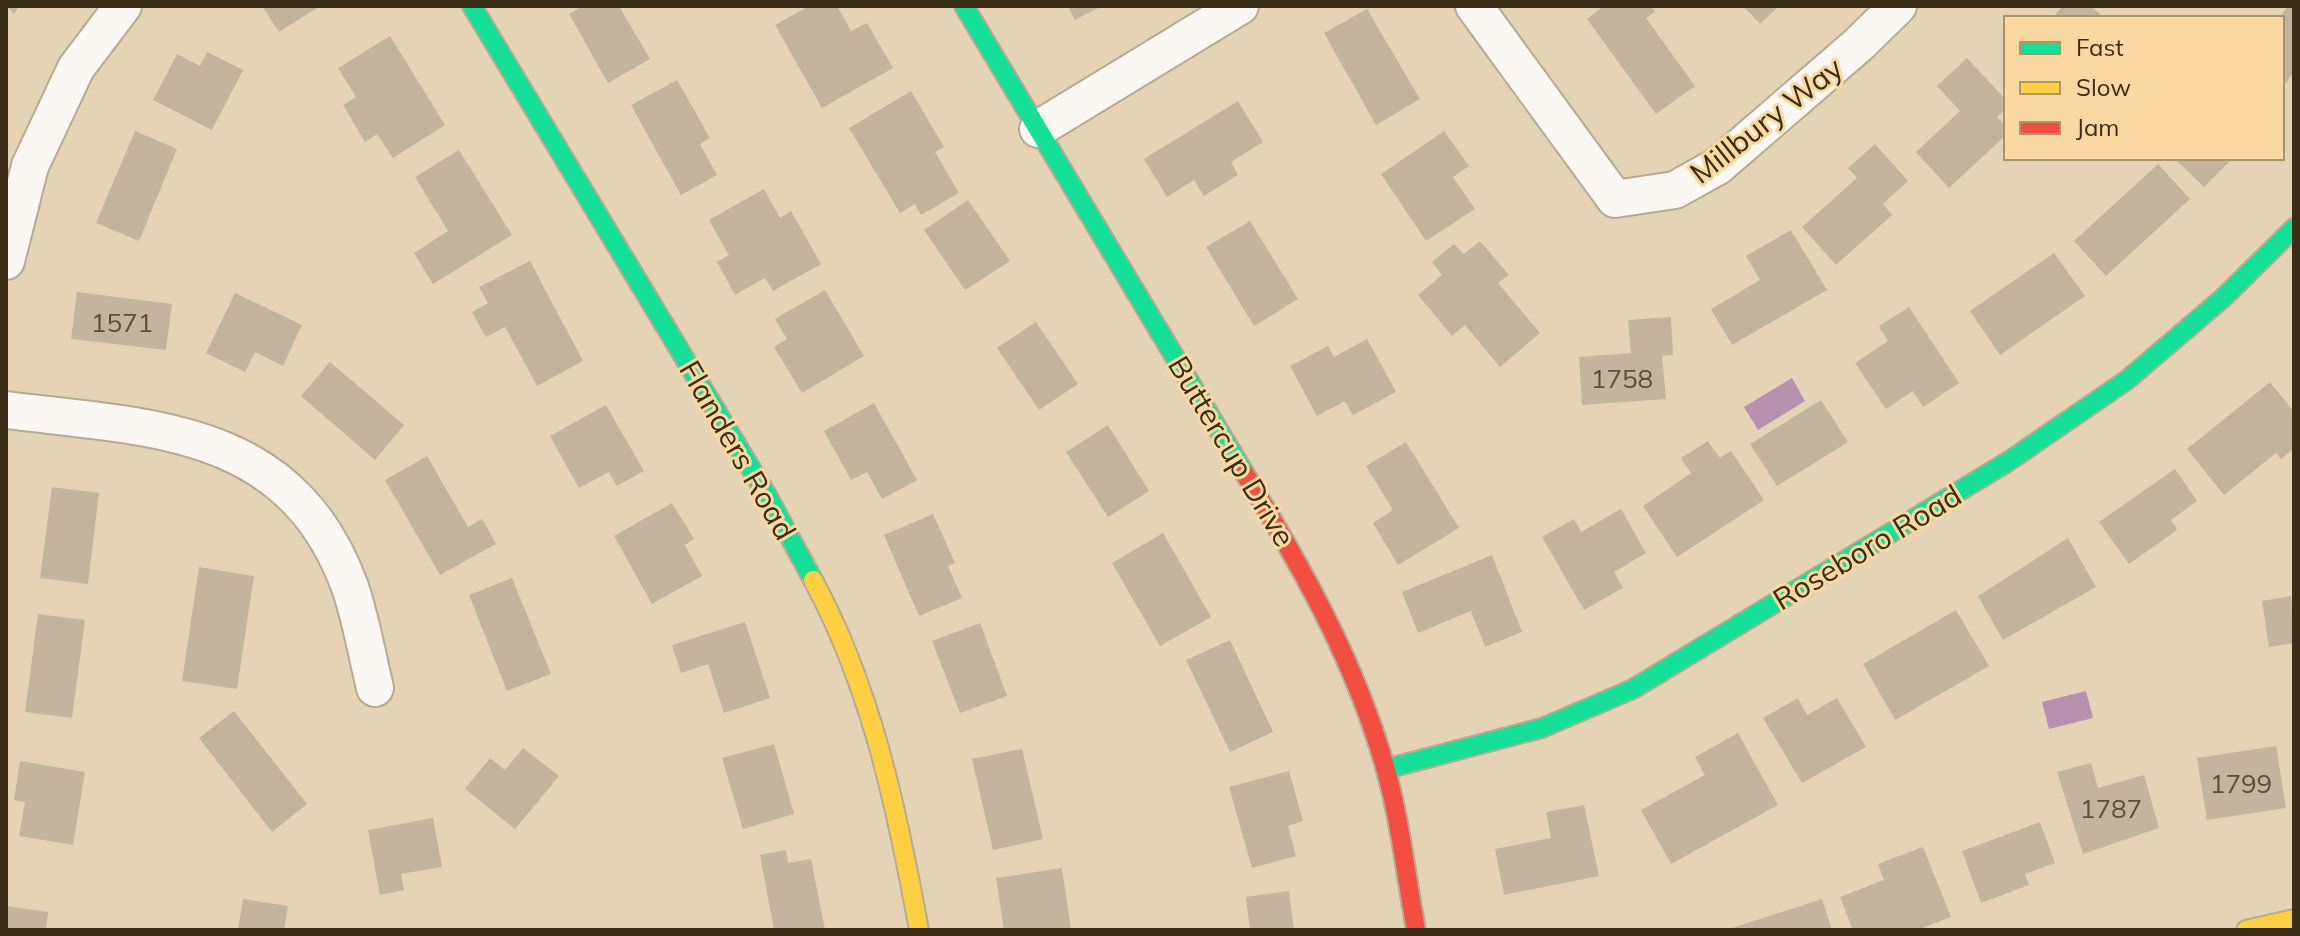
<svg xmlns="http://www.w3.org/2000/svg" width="2300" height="936" font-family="Mulish,sans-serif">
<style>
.water{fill:#b991b0}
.building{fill:#c3b59d}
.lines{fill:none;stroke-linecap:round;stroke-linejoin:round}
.street-casing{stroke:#b8aa92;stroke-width:40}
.fast-casing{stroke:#b8aa92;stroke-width:22}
.slow-casing{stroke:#b8aa92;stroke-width:22}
.jam-casing{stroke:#b8aa92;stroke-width:22}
.street{stroke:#fbf8f4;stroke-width:36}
.fast{stroke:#16e098;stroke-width:18}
.slow{stroke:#ffcf43;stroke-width:18}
.jam{stroke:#f24e42;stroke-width:18}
.labels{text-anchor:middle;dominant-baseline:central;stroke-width:6;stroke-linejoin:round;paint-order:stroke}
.number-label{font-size:26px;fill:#5c4f38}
.street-label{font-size:30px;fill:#392d17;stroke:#f9d9a1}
</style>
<rect width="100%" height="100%" fill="#e5d3b5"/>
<path class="water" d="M 1792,378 L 1805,401 L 1758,430 L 1744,407 Z
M 2086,691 L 2093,718 L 2049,729 L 2042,702 Z"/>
<path class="building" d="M 6,6 L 19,6 L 14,14 Z
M 262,6 L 320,6 L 279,32 Z
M 583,6 L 619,6 L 650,59 L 608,83 L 569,14 Z
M 809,6 L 837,6 L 851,31 L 867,23 L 893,68 L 822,108 L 775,25 Z
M 1068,6 L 1102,6 L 1075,20 Z
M 1604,6 L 1651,6 L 1655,12 L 1646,18 L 1695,86 L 1656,114 L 1587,19 Z
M 1743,6 L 1779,6 L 1760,24 Z
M 2063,6 L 2091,6 L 2104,18 L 2052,18 Z
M 2288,6 L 2294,6 L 2294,72 L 2282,88 L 2279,18 Z
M 1367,9 L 1420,99 L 1376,125 L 1324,33 Z
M 390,36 L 445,125 L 393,158 L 377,134 L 365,142 L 343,105 L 356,97 L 338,68 Z
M 207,52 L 243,70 L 212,130 L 153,100 L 177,54 L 200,66 Z
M 1967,58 L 2006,100 L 2006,109 L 1997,117 L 2006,126 L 2006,135 L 1949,188 L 1916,152 L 1960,111 L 1937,86 Z
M 677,80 L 710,138 L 700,144 L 717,175 L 681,195 L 631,105 Z
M 911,91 L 944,147 L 935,152 L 959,193 L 921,215 L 915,204 L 900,213 L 849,128 Z
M 1238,101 L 1263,142 L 1231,162 L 1238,175 L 1204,196 L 1194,180 L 1167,197 L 1144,159 Z
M 135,131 L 177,149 L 139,241 L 96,223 Z
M 1444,131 L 1469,166 L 1453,177 L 1475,209 L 1426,241 L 1381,174 Z
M 1875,144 L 1908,181 L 1883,204 L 1892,215 L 1836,265 L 1802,227 L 1857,178 L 1848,168 Z
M 459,150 L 512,235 L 433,284 L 414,253 L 448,231 L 415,177 Z
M 2174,158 L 2233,158 L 2204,187 Z
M 2158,164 L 2190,199 L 2106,276 L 2074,241 Z
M 764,189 L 780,218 L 791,211 L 821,264 L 773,291 L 765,278 L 735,295 L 717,262 L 729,255 L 709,220 Z
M 968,200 L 1010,261 L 965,290 L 924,230 Z
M 1250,221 L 1298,299 L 1254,326 L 1206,247 Z
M 1791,230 L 1827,290 L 1732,345 L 1711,309 L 1760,280 L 1746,256 Z
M 1480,241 L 1509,275 L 1498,283 L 1540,333 L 1500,367 L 1465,325 L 1452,336 L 1418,295 L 1442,275 L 1432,262 L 1454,244 L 1464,254 Z
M 2054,253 L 2085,296 L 2000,355 L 1970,311 Z
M 530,261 L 583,361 L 537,386 L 505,327 L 486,337 L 472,312 L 488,303 L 479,287 Z
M 825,290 L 864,356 L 802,393 L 774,347 L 787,339 L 775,319 Z
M 77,292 L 172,304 L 166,350 L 71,339 Z
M 235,293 L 302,325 L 283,366 L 255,352 L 245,372 L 206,353 Z
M 1909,307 L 1959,383 L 1923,407 L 1913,391 L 1886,409 L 1855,363 L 1888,341 L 1879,326 Z
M 1671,317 L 1673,355 L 1662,356 L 1666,399 L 1582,405 L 1579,357 L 1631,353 L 1628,320 Z
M 1036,322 L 1078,384 L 1039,410 L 997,348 Z
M 1367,339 L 1396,392 L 1353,415 L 1345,401 L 1317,416 L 1290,366 L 1328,346 L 1334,357 Z
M 330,362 L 404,425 L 375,460 L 301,396 Z
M 2270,382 L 2294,412 L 2294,448 L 2281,459 L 2276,453 L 2224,495 L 2187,449 Z
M 1821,400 L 1848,442 L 1777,486 L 1750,444 Z
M 874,403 L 917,480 L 882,499 L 867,472 L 851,480 L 824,431 Z
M 606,405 L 644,471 L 617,486 L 609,472 L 579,488 L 550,436 Z
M 1108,425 L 1149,491 L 1108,517 L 1066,452 Z
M 1708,441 L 1720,458 L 1731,451 L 1764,500 L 1677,557 L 1643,506 L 1691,473 L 1681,458 Z
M 1406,442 L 1459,528 L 1398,565 L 1373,523 L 1393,510 L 1366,466 Z
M 427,456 L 468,527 L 482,519 L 496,544 L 440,575 L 385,480 Z
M 2175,469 L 2197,501 L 2171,520 L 2177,530 L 2129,564 L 2099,522 Z
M 52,487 L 99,493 L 88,584 L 40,578 Z
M 672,503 L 694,539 L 685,545 L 702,576 L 652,604 L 614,536 Z
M 1621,509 L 1646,553 L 1614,572 L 1623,588 L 1584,610 L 1542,537 L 1574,519 L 1581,532 Z
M 933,514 L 955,563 L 948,566 L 962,598 L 919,616 L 884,535 Z
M 1163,533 L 1211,617 L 1160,646 L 1112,563 Z
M 2068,538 L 2096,587 L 2003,640 L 1978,596 Z
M 1492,555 L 1522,632 L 1485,647 L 1471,611 L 1418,633 L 1402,592 Z
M 199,567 L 254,576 L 237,689 L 182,681 Z
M 512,578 L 551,674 L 507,691 L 469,595 Z
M 2291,596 L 2294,643 L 2269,647 L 2262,601 Z
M 1956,610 L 1989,666 L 1895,720 L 1863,664 Z
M 38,614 L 85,620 L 72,718 L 25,712 Z
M 745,622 L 770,698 L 724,713 L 708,664 L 681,673 L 672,645 Z
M 980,623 L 1007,696 L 960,713 L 932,641 Z
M 1230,640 L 1273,732 L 1230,752 L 1186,660 Z
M 1798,698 L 1807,715 L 1837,698 L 1866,747 L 1802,783 L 1763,718 Z
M 234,711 L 307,804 L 272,832 L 199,738 Z
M 1738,733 L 1778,805 L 1671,864 L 1641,810 L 1705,775 L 1695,757 Z
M 774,744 L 794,814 L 743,829 L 722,758 Z
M 2276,746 L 2286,808 L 2207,820 L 2197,758 Z
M 523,748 L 559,776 L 515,829 L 465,789 L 490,758 L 505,770 Z
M 1022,749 L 1043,839 L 993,850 L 972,759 Z
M 20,761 L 85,772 L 73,845 L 19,836 L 25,802 L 14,800 Z
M 2091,763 L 2098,788 L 2144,775 L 2159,828 L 2083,854 L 2057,772 Z
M 1289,771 L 1303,821 L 1288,826 L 1296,856 L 1252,868 L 1229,787 Z
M 1584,805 L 1599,876 L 1504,895 L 1495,849 L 1551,838 L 1546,812 Z
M 433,818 L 442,867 L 401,874 L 404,890 L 380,895 L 368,830 Z
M 2040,822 L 2055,863 L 2025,874 L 2029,885 L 1981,903 L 1962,851 Z
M 1923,847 L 1951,917 L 1917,930 L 1853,930 L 1840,897 L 1884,880 L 1878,864 Z
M 786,850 L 788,863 L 811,859 L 825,930 L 774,930 L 760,855 Z
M 1062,868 L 1071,930 L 1004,930 L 996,878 Z
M 1289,891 L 1294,930 L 1250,930 L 1246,897 Z
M 243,899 L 288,906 L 284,930 L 238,930 Z
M 1822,899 L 1832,930 L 1729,930 L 1729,929 Z
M 6,906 L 48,912 L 46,930 L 6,930 Z"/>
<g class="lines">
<defs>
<path id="street" d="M 1474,6 L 1615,199 L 1675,190 L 1718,166 L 1858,45 L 1898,6
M 1038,129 L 1240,6
M 6,261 L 30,166 L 76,68 L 123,6
M 6,410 C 151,428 291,426 350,587 C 361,619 367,655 375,688"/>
<path id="fast" d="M 472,6 L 767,495 L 813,580
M 964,6 L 1245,474
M 1386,769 L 1542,728 L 1633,689 L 2009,461 L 2127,380 L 2223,298 L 2294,228"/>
<path id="slow" d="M 813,580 C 872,689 897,810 919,930
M 2246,930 L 2294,919"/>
<path id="jam" d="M 1245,474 C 1302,568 1355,661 1385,767 C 1400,819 1406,876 1416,930"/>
</defs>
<use href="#street" class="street-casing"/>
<use href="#fast" class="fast-casing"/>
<use href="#slow" class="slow-casing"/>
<use href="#jam" class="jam-casing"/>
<use href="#street" class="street"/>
<use href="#fast" class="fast"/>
<use href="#slow" class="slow"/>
<use href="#jam" class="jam"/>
</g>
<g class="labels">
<g class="number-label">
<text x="122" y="322">1571</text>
<text x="1622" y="378">1758</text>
<text x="2241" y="783">1799</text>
<text x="2111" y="808">1787</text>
</g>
<g class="street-label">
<text transform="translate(1766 120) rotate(-38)">Millbury Way</text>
<text transform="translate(738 450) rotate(60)">Flanders Road</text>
<text transform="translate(1232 451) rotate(59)">Buttercup Drive</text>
<text transform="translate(1867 547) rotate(-31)">Roseboro Road</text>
</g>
</g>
<rect width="2300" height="936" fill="none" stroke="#392d17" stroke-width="16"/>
<rect x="2004" y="16" width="280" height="144" fill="#f9d9a1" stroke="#ac946a" stroke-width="2"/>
<rect x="2020" y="42" width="40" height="12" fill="#16e098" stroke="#ac946a" stroke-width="2"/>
<text x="2076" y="56" font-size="24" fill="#392d17">Fast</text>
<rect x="2020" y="82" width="40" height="12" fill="#ffcf43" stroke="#ac946a" stroke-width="2"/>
<text x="2076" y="96" font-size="24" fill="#392d17">Slow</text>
<rect x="2020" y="122" width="40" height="12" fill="#f24e42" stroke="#ac946a" stroke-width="2"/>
<text x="2076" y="136" font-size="24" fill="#392d17">Jam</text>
</svg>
